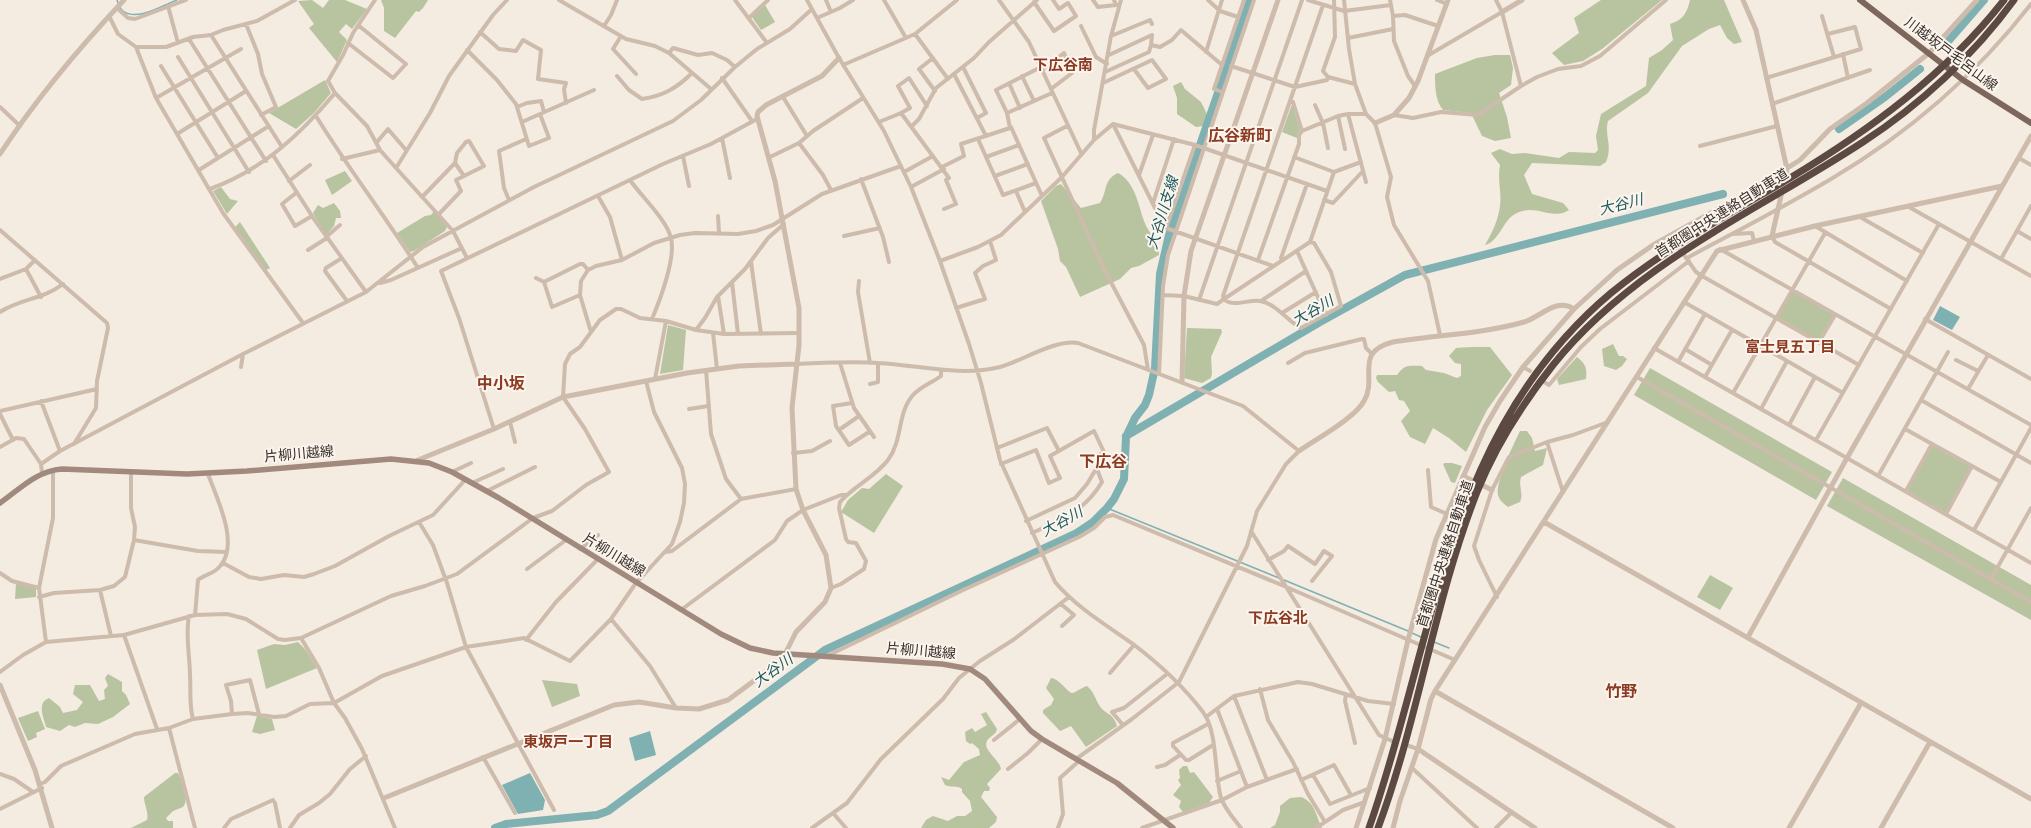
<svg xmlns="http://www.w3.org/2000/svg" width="2031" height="828" font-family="'Sofia Sans Condensed','Noto Sans JP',sans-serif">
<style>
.green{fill:#b8c4a0}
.water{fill:#7fb0b2}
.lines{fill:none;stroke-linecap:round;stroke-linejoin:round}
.stream{stroke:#7fb0b2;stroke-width:1.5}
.river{stroke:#7fb0b2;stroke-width:8}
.minor{stroke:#cdbbac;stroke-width:4}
.tertiary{stroke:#cdbbac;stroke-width:5}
.secondary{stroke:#a18a7d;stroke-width:5.5}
.primary{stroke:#7d675c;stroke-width:6}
.motorway{stroke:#5c4a42;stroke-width:7}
.labels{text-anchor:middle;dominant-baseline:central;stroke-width:4;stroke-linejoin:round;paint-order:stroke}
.street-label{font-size:14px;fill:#3b302b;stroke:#fbf5ee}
.neighbourhood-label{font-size:15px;font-weight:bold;fill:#8c3b22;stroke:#fbf5ee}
.water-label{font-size:15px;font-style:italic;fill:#1f5a5e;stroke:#fbf5ee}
.quarter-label{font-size:16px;font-weight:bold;fill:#8c3b22;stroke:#fbf5ee}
</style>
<rect width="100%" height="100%" fill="#f4ebe1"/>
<path class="green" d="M 312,0 L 323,8 L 329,0 L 345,0 L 367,9 L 352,29 L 346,24 L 339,32 L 347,40 L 337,62 L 309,28 L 314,24 L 298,1 Z
M 381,0 L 428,0 L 423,8 L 419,12 L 416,11 L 395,38 L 384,31 L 384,8 Z
M 1601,0 L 1662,0 L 1602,49 L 1583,61 L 1564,65 L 1552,53 L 1579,33 L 1574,18 Z
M 1690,0 L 1724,0 L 1742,42 L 1734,44 L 1727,38 L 1720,25 L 1709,29 L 1682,46 L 1648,93 L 1608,121 C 1604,136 1613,145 1606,162 L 1600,166 L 1532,163 L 1524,175 L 1532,194 L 1563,203 L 1569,210 C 1552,222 1533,200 1512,216 C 1502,224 1498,242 1485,245 C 1492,233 1498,221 1500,206 C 1502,193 1497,180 1500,165 L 1491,153 L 1500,149 L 1512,154 L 1525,153 L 1559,158 L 1569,152 L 1595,153 L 1598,150 L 1596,136 L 1601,114 L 1646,86 L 1649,58 L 1662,50 L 1673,40 L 1670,24 C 1683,20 1687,13 1690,0 Z
M 765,5 L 775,22 L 761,30 L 752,17 Z
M 1495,55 L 1510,55 L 1513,68 L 1511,85 L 1499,93 L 1507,117 L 1511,138 L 1495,141 L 1482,136 L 1471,113 L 1443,110 C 1435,101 1435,86 1435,74 L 1477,58 Z
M 325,80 L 331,93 L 314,113 L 296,129 L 269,113 Z
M 1181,82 L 1185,89 L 1201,102 L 1207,114 L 1203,126 L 1196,127 L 1177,114 L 1177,98 L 1173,86 Z
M 1292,104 L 1300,131 L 1297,134 L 1297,138 L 1282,132 Z
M 345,171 L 352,181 L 332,195 L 325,180 Z
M 1118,173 C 1135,182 1138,204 1144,221 C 1148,233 1159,241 1159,255 L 1139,266 L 1131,268 L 1120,279 L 1080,297 L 1066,267 L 1060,261 L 1058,249 L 1041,201 L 1056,186 L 1061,184 L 1081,208 L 1100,203 C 1108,190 1103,180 1118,173 Z
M 221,187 L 230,199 L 238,201 L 227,214 L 213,191 Z
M 334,203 L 340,211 L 341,218 L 336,218 L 334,226 L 326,235 L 313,213 L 318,205 L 323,208 Z
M 434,211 L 447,227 L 445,231 L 414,251 L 410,252 L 397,233 L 425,216 L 431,215 Z
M 240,222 L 270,268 L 266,270 L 235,227 Z
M 1792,290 L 1835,315 L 1819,342 L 1776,318 Z
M 668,325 L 686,330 L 683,370 L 660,374 Z
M 1187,328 L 1221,329 L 1222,332 L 1211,357 L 1212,373 L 1211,378 L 1202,383 L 1184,378 Z
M 1613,344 L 1619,356 L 1623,356 L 1627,359 L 1622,366 L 1616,370 L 1604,366 L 1602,349 Z
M 1471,347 L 1490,347 L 1512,375 L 1487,410 L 1466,452 L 1449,438 L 1433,428 L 1425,444 L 1410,437 L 1401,421 L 1410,411 L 1404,401 L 1399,400 L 1395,391 L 1389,392 L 1378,382 L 1376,378 L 1377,375 L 1397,375 C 1405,364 1409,366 1422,366 L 1426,370 L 1444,373 L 1457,378 L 1461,376 L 1461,364 L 1455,363 L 1449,356 L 1456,348 Z
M 1577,357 C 1586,364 1587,368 1586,379 L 1559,385 L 1557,379 Z
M 1650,368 L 1832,472 L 1816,500 L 1634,395 Z
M 1520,431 L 1527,431 L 1532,438 L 1535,451 L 1547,448 L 1543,465 L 1521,477 C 1518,486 1524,494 1520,502 L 1508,507 C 1504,504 1499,500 1498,495 C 1495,483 1514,443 1520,431 Z
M 1932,444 L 1972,466 L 1946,514 L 1906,491 Z
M 1445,463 L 1452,463 L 1462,466 L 1455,483 L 1451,482 L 1443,464 Z
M 886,474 L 903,486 L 874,533 L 841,512 L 848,500 L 862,488 L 869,489 Z
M 1843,478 L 2031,585 L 2031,620 L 1827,506 Z
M 1710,575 L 1733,588 L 1720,610 L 1697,597 Z
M 16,583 L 36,588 L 36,597 L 15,599 Z
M 298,642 L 305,649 L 317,668 L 266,689 L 257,650 L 274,644 L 285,645 Z
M 108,674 L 122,682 L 122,691 L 126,695 L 130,704 L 113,717 L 98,724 L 85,723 L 75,727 L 69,725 L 60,731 L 46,727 C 44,718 36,703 49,698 L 60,707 L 63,713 L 77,710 L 83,702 L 73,694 L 75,685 L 90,685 L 99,701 L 105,699 L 104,690 L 108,686 L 105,678 Z
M 1051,678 C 1060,679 1068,693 1072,693 C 1077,692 1082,687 1087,686 C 1094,692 1095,698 1099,705 C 1105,715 1113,712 1117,726 L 1086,747 L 1071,726 L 1060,731 L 1043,713 L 1043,710 L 1051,705 L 1054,699 L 1046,688 Z
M 542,680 L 577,684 L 580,696 L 552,707 Z
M 38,711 L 45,729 L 36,733 L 37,737 L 28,741 L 18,718 Z
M 986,712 L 997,729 L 996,732 C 994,735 988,738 987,741 C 982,750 1000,760 1001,769 L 987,784 L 990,788 L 989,791 L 984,791 L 981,797 L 997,817 L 996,822 L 989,828 L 921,828 L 926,820 L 933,816 L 948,821 L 957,816 L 965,816 L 972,811 L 970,801 L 962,792 L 962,789 C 957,785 951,788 945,785 L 941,777 L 949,780 L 964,762 L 980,755 L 979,749 L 972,743 L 970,744 L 966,741 L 965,732 L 972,728 L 975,732 L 987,725 L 981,714 Z
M 257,716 L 272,719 L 275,730 L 260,734 L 252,732 Z
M 1183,766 L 1187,766 L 1190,773 L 1194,772 L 1213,797 L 1209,803 L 1183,812 L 1179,807 L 1181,801 L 1173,795 L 1181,785 L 1178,780 L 1180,778 L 1179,770 Z
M 175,773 L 178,773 C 182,782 190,799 183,807 L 173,811 L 166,818 L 168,821 L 173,821 L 173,828 L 131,828 L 147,820 C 149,812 144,805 144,797 Z
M 1301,797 C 1315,802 1316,816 1322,828 L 1270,828 L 1275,825 L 1280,812 L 1280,806 L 1290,798 Z"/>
<path class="water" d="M 1940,306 L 1960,317 L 1952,330 L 1933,320 Z
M 650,731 L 656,755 L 635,761 L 629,738 Z
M 530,773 L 545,800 L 543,810 L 518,814 L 502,785 Z"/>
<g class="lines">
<path class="stream" d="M 117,0 C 118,3 120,9 123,11 C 137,22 163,5 177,0
M 1107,508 L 1279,578
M 1284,580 L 1408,631
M 1412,633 L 1421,637
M 1434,642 L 1449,648"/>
<path class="river" d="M 1945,45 L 1984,0
M 1839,129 L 1885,97 L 1920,69
M 1126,436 L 1320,322 L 1405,275 L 1723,194
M 495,828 L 506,824 L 597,815 L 608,811 L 825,650 L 1075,534 L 1093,522 L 1107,508 L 1114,499 L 1124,479 L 1126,437 L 1135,418 L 1145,405 L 1149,395 L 1155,368 L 1160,274 L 1169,235 L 1250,0"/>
<path class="minor" d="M 375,0 L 353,33 L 343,55 L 328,81 L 335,93 L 367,126 L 380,150 L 396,168
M 559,0 L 626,39 L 655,46 L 669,53 L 711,89
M 735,0 L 767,43
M 807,0 L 839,58 L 884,131 L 911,187 L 940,261 L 969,344 L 981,383 L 1000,460 L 1055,582 C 1076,607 1106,625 1133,644 C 1158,663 1184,687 1203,712 C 1218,732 1214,773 1221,798 C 1225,809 1234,819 1241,828
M 826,0 L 831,12
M 884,0 L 906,38
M 999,0 L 1029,42 L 1081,153
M 1093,0 L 1098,7 L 1116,5
M 1114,0 L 1116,5 L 1118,5
M 1208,0 L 1220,11 L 1238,17
M 1308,0 L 1344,11 L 1391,5
M 1334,0 L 1335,37 L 1323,71 L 1328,77 L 1355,84 L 1366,114
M 1344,0 L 1349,49 L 1355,84
M 1390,0 L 1393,16 L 1394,41 L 1408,76 L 1415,86
M 1437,0 L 1447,4
M 1496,0 L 1502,12 L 1521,86
M 1034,2 L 1054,31 L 1076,16 L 1068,3 L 1059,9 L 1053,0
M 168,6 L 178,43
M 117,8 L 128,18 L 135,19 L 186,0
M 109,16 L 118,34 L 136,47 L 156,98 L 223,213 L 303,323
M 1393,16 L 1405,15 L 1438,26
M 1822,16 L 1834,57
M 750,17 L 768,0
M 817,18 L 840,8 L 853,0
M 246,24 L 258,54 L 262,74 L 276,107 L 261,115
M 604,26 L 611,15 L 617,0
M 1081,26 L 1096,57 L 1107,64
M 480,32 L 499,49 L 516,51 L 523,40 L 541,50 L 538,79 L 566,83 L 564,89 L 566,103
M 915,34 L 948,79
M 211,35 L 282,147
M 621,36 L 613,49 L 636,74
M 1111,36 L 1150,20 L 1152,24
M 1348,38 L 1393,29
M 189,39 L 266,161
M 348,43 L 393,78 L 406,64 L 358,25
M 136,47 L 166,47 L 193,37 L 211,35 L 223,30 L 257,21 L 295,0
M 467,50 L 497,80 L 516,104 L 529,146 L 549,138 L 540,114
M 1206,52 L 1222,0
M 669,53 L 673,48 L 698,55 L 712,53 L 727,60 L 735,67
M 1843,54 L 1848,78
M 1109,55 L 1152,35 L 1151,45
M 1427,56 L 1502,12
M 178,57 L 249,172
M 933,58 L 919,69 L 935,91
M 843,65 L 915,34 L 957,0
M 161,66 L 218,158
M 1231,66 L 1295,87 L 1327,80 L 1328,77
M 963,67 L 986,113 L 977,118
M 1041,67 L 996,90 L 1007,113 L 1010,128 L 1011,127 L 1042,196
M 1042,70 L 1064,53 L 1072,73 L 1051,89
M 1105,72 L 1149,52 L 1151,45 L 1160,47 L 1172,40 L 1181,30 L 1222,65
M 954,74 L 986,136
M 617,76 L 629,90 L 642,99 C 663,96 677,88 692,73
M 1022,76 L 1034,101
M 722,78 L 752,121
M 1766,78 L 1861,49 L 1855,27 L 1828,34
M 1009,83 L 1020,108
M 1103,83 L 1152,60 L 1166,79 L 1148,88 L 1134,69
M 1222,92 L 1214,89 L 1244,0
M 783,97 L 807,136
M 156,98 L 241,49
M 1290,101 L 1293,102 L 1302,131 L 1338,116 L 1348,114 L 1366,114 L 1375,123 L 1391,177 L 1387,197 L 1394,225 L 1428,281 L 1440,335
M 1772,104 L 1870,70
M 1315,105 L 1323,123 L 1328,148
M 0,107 L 20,126
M 517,107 L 527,103 L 541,101 L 544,112
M 901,113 L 910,108 L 898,86 L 909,78 L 927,106
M 1007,113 L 1052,93
M 1348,114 L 1366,182
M 1394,115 L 1413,118 L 1441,112 L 1478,115 L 1521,86 L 1537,77 L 1558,69 L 1581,66 L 1600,56 L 1666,0
M 316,116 C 348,168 385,216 418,268
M 1338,116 L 1345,149
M 522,122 L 594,90
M 879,122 L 901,113 L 949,178 L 946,180 L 956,204 L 944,209
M 1113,124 L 1163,224 L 1166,228 L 1273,266
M 912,126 L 919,119 L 936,88 L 974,58 L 989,42 L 1037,0
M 1067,126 L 1044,138 L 1103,267 L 1144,345 L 1148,370
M 177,134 L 246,91
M 722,138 L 730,178
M 978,139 L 1003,195 L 1036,183
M 1094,140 L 1094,130 L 1111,36 L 1121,0
M 377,142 L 388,129 L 406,150
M 799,143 L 823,175 L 831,190
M 1700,146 L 1777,126
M 273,155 L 312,216 L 366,292
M 683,156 L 689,186
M 770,157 L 799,143 L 813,131 L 863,98
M 986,157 L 1019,145
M 1294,157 L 1334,172 L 1310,242 L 1224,299 C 1232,308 1249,299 1260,301 C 1277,304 1287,321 1301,328 L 1341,306 L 1331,272 L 1314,243 L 1310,242
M 2019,158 L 2031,165
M 342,159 L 380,150
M 455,163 L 464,176
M 942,167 L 964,156 L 961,144 L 1010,128
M 199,170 L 269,126
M 904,172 L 933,156
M 1334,172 L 1361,162
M 1139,175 L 1153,135
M 995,176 L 1028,164
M 861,179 L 883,237 L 889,262
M 630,180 C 641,196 667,220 671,238 C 676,258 660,300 652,319
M 289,181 L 310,165
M 911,187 L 944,169
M 210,189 C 262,170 299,136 335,93
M 1016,191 L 1025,212
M 296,193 L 282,204 L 295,226 L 312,216
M 423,196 L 455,163 L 457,153 L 466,142 L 469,141 L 484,166 L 456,180 L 461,191 L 439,214
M 598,196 L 610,217 L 622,260
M 509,200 L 504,188 L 499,151 L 526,139
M 1324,200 L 1333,203 L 1363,171
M 1153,203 L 1174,139
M 1909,207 L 2031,276
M 718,216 L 719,233
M 1860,217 L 1923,253
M 1815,226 L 1907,281
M 1166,228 L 1195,145
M 0,230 L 107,323 L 108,328 L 97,381 L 96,408 L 74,444
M 2017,231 L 2031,239
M 1732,234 L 1752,233 L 1754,241
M 1670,235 L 1696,272 L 1702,276 L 1859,365
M 844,236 L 880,228
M 1772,236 L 1775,242 L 1891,309
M 326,237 L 340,225
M 1720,249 L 2031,425
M 308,250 L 327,238
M 1297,251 L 1326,315
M 342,258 L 326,268 L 325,271 L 347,301
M 467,258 L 453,231 L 396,168 L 430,113 L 449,76 L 493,15 L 507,0
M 1687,258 C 1735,232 1784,207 1831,179 C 1907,134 1977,74 2031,4
M 2001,259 L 2031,206
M 1258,260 L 1299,144 L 1299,135 L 1302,131
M 1282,260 L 1281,258 L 1307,184
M 940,261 L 978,247 L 1001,235 L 1062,177 L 1094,140 L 1113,124 L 1195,145 L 1327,191
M 751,262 L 761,334
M 26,269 L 41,297
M 536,278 L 544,282
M 0,279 L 26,269 L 35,260
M 859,281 L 858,292 L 870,363
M 732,282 L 738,334
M 380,283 L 391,280 L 462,248
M 580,295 L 552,307 L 544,282 L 580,264 L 583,264 L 588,270
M 1163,295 L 1184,296 L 1217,304 L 1224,299 L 1223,296 L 1323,5
M 718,296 L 724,334
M 1199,300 L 1302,0
M 1261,301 L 1306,271
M 1684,302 L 1843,393
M 956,308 L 985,299 L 975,273 L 983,266 L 996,260 L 990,241
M 0,312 C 21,298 42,300 63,284
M 1282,313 L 1316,292
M 1925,319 L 2031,379
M 696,330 L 724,334 L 799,333
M 591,332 L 580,295 L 581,281 L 588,270 L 596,266 L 622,260 L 654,243 L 680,235 L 695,233 L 738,234 L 756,231 L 773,225 L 822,194 L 901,166
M 713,333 L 717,369
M 1819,342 L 1835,315
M 1654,348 L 2031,563
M 1685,349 L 1712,365
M 1956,360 L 1978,371
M 1678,362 L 1705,314
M 840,363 L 854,408 L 874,437
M 1288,363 L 1305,353 L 1362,339 L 1364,339 L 1366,348 L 1372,354
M 795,364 C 823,363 851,361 878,363 C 919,365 959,377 1000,367 C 1022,361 1055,339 1078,343 L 1243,406 L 1299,451 L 1286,464 L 1257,511 L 1247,546 L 1179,682 L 1132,719 L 1076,759
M 241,367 L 243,354
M 1523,367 L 1530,371
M 706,370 L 711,434 L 726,479 L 741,499
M 1159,374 L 1163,286 L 1168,255 L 1254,0
M 1637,377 L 2031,602
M 1705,377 L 1732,330
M 655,379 L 666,321
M 1544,382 L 1549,385 L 1581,347 L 1600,329 L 1689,261
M 870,384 L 878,382 L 878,363
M 1968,389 L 1988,355
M 1733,393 L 1825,233
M 1921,400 L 2031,463
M 41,401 L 60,451
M 852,403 L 833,406 L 836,426 L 849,445 L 869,432
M 689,409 L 708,406
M 1761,409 L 1787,361
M 0,411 L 97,389
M 0,414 L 13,440
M 510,422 L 515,442
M 1789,425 L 1815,377
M 494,429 L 459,318 L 441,271 L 663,164 L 711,144 L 757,119
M 1905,429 L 2001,482
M 839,430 L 859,416
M 1816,440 L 1939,224
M 1547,442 L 1563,492
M 0,447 L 16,438 L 24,439 L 41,464 L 42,473
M 997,448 L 1047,428 L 1059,451
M 793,453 L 812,451 L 830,441
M 41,464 L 60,451 L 243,354 L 366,292 L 423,247 L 534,187 L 673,121 L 701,100 L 735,67 L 757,49 L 790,29 L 812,9
M 1001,464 L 1036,450 L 1049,483 L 1060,478 L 1050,456 L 1094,431 L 1104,452 L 1098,456 C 1095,466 1098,472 1102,482 C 1084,512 1062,519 1032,533
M 1428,470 L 1431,507 L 1447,514
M 452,472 L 471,463
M 1878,476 L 1948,352
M 472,483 L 503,469
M 487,491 L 535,467
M 1906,491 L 1932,444
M 1946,514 L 1972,466
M 1026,521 L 1075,498 L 1087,484 L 1096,469
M 419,522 L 433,545 L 447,583 L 466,647 L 554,810
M 1974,530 L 2031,428
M 1251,531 L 1379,735 L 1392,741
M 134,540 L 198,551 L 227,552
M 580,549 L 598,535
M 665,552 L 672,551 L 741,499 L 796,489
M 1268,560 L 1284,551 L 1288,546 L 1315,564 L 1324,551 L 1332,556 L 1312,581
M 223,563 L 249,577 L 261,579 L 284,575 L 304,577 L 314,574 L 335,566 L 389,536 L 433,515 L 466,479
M 527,569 L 566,540
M 0,573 L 12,581 L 39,588
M 1991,579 L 2031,508
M 831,588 L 841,584 L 864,569 L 866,561 L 856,543 L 848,542 L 846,539 L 839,508 L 840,502 C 854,486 875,477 888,460 C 903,440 897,413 913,395 C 920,387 933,382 941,376 L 941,370
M 100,590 L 111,636
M 39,597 L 54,593 L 100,590 L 114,586 L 125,577 L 134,540 L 135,527 L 131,508 L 131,472
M 1497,597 L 1479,560 L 1474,546 L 1492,490 L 1509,457 L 1547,442 L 1573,435 L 1608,422
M 1061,604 L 1074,615 L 1062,626
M 681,610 L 775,540 L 787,521 L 803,510 L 841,495 L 847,495
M 195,615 L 198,580 C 205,574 215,574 221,565 C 239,542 217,499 208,474
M 189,616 C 185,636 190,656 190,676 C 191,691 189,705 193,719
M 611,619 L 636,583 L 672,544 L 680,522 L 684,503 L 685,484 L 682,468 L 654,412 L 646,381
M 124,635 L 157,729
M 301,638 L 319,668 L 334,703 L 345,718 L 362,749 L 395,828
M 526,640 L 556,602 L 597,560
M 46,642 L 39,588 L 53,518 L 53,470
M 827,656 L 961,591 L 1079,537 L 1094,528 L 1105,517 L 1113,515 L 1284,586 L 1455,660
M 0,672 L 23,655 L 46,642 L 124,635 L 195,615 L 227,614 L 246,619 L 278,639 L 285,640 L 301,638 L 391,596 L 425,586 L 457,574 L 533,518 L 552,511 L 586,485 L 609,472 L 585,429 L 563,397 L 565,364 L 570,354 L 580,347 L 600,320 L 616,309 L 621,309 L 640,318 L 666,321 L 696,330 L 705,318 L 717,297 L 745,269 L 768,238 L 784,224
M 1110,673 L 1134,645
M 1260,689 L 1268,720 L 1293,762 L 1308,794 L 1325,822
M 1346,694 L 1345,701 L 1355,743
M 1234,696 L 1267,780
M 1217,709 L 1247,787
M 232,714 L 231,701 L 226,685 L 250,680 L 259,714
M 1206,717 L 1234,696 L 1298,682 L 1312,684 L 1368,701 L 1394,704
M 1208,724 L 1173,743 L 1173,746 L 1186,760 L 1189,760 L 1213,745
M 1123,725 L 1112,712 L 1124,708 L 1167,674
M 169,728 L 195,828
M 994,740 L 1020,719
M 1409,746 L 1418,749
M 483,757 L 515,813
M 1157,767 L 1165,765 L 1180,755
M 1412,768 L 1477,828
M 1008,769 L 1028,753 L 1042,739
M 0,774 L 14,779 L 33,792
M 1313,775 L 1330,804 L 1370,788
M 1301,780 L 1334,765 L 1351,795
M 1217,781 L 1241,771
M 40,784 L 45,782 L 61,766 L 135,734 L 169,728 L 193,719 L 232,714 L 248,713 L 274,717 L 286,716 L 310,704 L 334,703 L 382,676 L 466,647 L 524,638 L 570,661 L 611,619 L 650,666 L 676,708
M 0,809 L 42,788
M 833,813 L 846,828
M 224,828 L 231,819 L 273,800 L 275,803 L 280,828
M 290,828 L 299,815 L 319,803 L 330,794 L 350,769 L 366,756
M 812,828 L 847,803 L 881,759 L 943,699 L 959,678 L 980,661 L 1013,640 L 1069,597
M 1058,828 L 1063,814 L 1060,778 L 1079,761
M 1142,828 L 1222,800 L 1247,787 L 1297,769
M 1316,828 L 1343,810 L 1365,802
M 1496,828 L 1512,812"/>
<path class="tertiary" d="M 1743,0 L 1756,30 L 1787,169 L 1772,236
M 1502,12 L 1522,0
M 1375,123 L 1394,115 L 1409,98 L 1418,81 L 1448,0
M 0,154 C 36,99 79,48 124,0
M 1182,382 L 1184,296 L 1191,251 L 1278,0
M 1299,451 C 1316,439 1355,418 1364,401 C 1378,378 1353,352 1393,342 C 1436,335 1482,334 1524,322 C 1541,317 1556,297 1574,309
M 418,460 L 494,429 L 563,397 L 687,373 L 739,366 L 795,364
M 1463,476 L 1492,490
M 1544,522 L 2031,799
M 1748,637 L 1847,458 L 2031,136
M 0,685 L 35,770 L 52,828
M 1418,749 L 1535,828
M 384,798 L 614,705 L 639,702 L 676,708 L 699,709 L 728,700 L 782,660 L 796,632 L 825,602 L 831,588 L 826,555 L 803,510 L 796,489 L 792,408 L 799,345 L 799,308 L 775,181 L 757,116 L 758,112 L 766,105 L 822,76 L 839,58
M 1356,828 L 1385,739 L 1408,640 L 1436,539 L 1485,427 L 1500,401 L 1523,367 L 1574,309 L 1617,270 L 1653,245 L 1747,193 L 1800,160 L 1830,129 L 1867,103 L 1929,53 L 1977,0
M 1393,828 L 1400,801 L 1418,749 L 1431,699 L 1435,691
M 1673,828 L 1435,691 L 1717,251 L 1815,226 L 2002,186
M 1789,828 L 1861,703
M 1881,828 L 1930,742"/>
<path class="secondary" d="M 0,503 C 20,489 36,471 62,469 L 187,474 L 247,471 L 391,459 L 429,463 L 452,472 L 499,498 L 721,634 L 750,648 L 773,653 L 942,664 L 970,669 L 985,679 L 1031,731 L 1042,739 L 1117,783 L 1173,828"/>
<path class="primary" d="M 1860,0 L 1963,80 L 2031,123"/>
<path class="motorway" d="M 1369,828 C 1436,638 1445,432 1611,293 C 1666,248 1729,214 1790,178 C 1870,130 1946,74 2004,0
M 1378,828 C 1419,718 1434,601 1477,492 C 1495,447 1523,403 1553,365 C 1635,263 1756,212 1863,142 C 1920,105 1974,55 2014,0"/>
</g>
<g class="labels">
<g class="street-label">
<text transform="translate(1951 54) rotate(37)">川越坂戸毛呂山線</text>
<text transform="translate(1722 213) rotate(-32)">首都圏中央連絡自動車道</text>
<text transform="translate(299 454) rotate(-5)">片柳川越線</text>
<text transform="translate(1445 554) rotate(-72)">首都圏中央連絡自動車道</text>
<text transform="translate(614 555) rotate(31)">片柳川越線</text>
<text transform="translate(921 651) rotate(5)">片柳川越線</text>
</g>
<g class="neighbourhood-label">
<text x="1063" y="65">下広谷南</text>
<text x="1790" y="347">富士見五丁目</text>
<text x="1278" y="618">下広谷北</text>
<text x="568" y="742">東坂戸一丁目</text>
</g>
<g class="water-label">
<text transform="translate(1621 205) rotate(-14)">大谷川</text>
<text transform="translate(1163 213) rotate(-73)">大谷川支線</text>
<text transform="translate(1313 311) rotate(-30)">大谷川</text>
<text transform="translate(1062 522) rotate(-29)">大谷川</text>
<text transform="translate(773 671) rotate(-36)">大谷川</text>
</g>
<g class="quarter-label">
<text x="1240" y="136">広谷新町</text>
<text x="501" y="384">中小坂</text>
<text x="1103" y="462">下広谷</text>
<text x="1621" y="692">竹野</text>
</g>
</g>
</svg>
